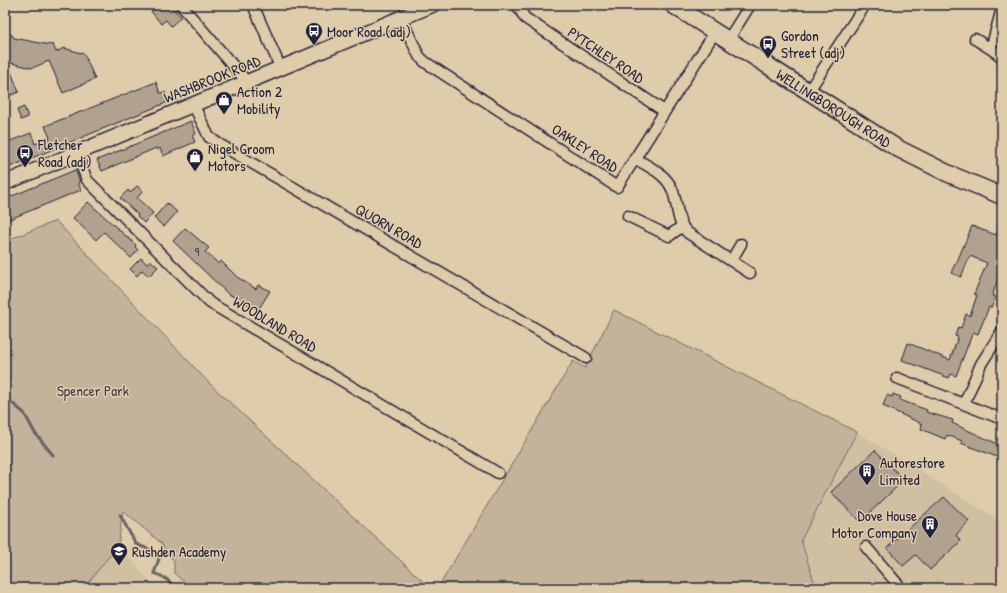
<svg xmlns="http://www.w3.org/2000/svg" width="1007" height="593" font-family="'Patrick Hand',sans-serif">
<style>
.built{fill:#d1bfa2}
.green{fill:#c3b39a;stroke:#726a6a}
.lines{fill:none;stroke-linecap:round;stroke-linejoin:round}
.stream{stroke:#6b6466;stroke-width:3}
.building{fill:#b0a28f;stroke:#22223b}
.street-casing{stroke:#22223b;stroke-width:13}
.secondary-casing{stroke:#22223b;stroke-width:17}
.primary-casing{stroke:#22223b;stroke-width:19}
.street{stroke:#dfccaa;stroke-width:10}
.secondary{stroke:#dfccaa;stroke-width:14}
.primary{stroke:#dfccaa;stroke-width:16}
.labels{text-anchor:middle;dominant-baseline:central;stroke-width:3;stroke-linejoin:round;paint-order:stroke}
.number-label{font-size:13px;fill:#464250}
.poi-label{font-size:15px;fill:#22223b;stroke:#dfccaa;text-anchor:start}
.street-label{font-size:15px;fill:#22223b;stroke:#dfccaa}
.park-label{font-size:15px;fill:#423f4e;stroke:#dfccaa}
</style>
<rect width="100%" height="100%" fill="#dfccaa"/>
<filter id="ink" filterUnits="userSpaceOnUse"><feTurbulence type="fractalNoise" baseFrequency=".025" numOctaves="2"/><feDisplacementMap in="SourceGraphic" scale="8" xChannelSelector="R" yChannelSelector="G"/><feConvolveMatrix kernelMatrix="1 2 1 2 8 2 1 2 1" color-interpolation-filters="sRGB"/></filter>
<g filter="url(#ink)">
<path class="built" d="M 857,432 L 1002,522 L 1002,588 L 816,588 L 808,557 L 801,540 Z
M 118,545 L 156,588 L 84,588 Z"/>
<path class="green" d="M 56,221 L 210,384 L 430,588 L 190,588 L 174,573 L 174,561 L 160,542 L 123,511 L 118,545 L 84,588 L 5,588 L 5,241 Z
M 614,310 L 857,432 L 801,540 L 816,588 L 438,588 L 573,361 L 585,368 Z"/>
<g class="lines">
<path class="stream" d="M 5,393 L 12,403 L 24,413 L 35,433 L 53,455
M 120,515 L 136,544 L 157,553 L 159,559 L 154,573 L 165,578 L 173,585 L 172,588"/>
</g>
<path class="building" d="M 158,5 L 170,5 L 181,17 L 171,26 L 166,20 L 161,24 L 151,11 Z
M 5,33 L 12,35 L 14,38 L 50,45 L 53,44 L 56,52 L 64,48 L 84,54 L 95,79 L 63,93 L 49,61 L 32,68 L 7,62 L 19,92 L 11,95 L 5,81 Z
M 156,82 L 160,93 L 165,92 L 168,102 L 5,169 L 5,143 L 31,133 L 35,144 L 50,138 L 45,126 Z
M 24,107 L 28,117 L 21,120 L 17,110 Z
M 191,121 L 196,134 L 192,135 L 195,142 L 163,156 L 160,148 L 157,150 L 156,148 L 102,171 L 97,160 Z
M 75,170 L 80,181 L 78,182 L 81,190 L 5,221 L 5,199 Z
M 137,186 L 143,191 L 137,198 L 153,213 L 144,223 L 137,216 L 138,215 L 120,198 L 128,190 L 130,193 Z
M 88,202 L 136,245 L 135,247 L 138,250 L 131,258 L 104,232 L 96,240 L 73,218 Z
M 167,203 L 177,212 L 164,227 L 154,218 Z
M 1002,220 L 1002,268 L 992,296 L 996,297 L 991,308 L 989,307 L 978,334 L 973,332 L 956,376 L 951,374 L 949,378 L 902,360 L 908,343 L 950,360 L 958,337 L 955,336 L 958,327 L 961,328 L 966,314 L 970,316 L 977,295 L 974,294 L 987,263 L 970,256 L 961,277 L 951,273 L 955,264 L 956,264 L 972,226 L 996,235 Z
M 185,228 L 209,248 L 205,252 L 219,264 L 221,261 L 237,277 L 256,289 L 258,285 L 270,291 L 258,310 L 227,293 L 173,241 Z
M 141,258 L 147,264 L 150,260 L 158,267 L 149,276 L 142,270 L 137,276 L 130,269 Z
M 893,394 L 901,397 L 900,400 L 927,410 L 926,412 L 953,420 L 952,423 L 1002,446 L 1002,459 L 961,443 L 962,441 L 947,435 L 945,439 L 921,429 L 922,424 L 883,406 L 887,395 L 892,397 Z
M 875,450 L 904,480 L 860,522 L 831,492 Z
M 944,497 L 969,521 L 956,535 L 961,541 L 930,570 L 916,555 L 903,566 L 887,548 Z"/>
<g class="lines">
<defs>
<path id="street" d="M 181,5 L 248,83
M 253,5 L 281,69
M 517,5 L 525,18 L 664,111
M 1002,8 L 991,49 L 1002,57
M 401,18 L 419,56 L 425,62 L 617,187 L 715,32
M 975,39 L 991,49
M 728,40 L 750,5
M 808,92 L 865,5
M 194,106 L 209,137 L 219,144 L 586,358
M 77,154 L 87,180 L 210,303 L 498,473
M 636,159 C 649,167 666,174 672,189 C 679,205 675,221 688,233 L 750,273
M 628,216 L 669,236 L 681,227
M 731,261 L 741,244
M 897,378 L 1002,419
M 964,404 L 981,364 L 1002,331
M 866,547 L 901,588"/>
<path id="secondary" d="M 5,183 L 432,5"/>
<g id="primary">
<path id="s1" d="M 673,5 L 897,148 L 947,173 L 1002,196"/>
</g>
</defs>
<use href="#street" class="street-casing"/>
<use href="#secondary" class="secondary-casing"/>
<use href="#primary" class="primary-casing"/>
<use href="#street" class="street"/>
<use href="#secondary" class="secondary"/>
<use href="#primary" class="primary"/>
</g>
</g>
<defs>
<symbol id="bus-pin" viewBox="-11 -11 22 30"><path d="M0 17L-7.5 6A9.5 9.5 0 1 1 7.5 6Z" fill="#22223b" stroke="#dfccaa"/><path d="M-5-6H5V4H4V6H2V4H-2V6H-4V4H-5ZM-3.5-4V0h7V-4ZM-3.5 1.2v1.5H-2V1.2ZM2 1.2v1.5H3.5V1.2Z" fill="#fff"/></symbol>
<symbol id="shop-pin" viewBox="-11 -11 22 30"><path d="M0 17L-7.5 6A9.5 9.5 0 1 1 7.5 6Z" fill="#22223b" stroke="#dfccaa"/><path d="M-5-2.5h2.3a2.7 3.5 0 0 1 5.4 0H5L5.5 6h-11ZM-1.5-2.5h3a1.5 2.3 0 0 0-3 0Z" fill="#fff"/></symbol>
<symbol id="building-pin" viewBox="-11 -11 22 30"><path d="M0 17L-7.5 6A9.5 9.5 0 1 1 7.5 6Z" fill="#22223b" stroke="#dfccaa"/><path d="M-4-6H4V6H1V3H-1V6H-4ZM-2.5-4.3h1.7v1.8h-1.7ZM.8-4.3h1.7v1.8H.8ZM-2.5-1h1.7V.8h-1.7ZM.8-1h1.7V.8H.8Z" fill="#fff"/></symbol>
<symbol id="school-pin" viewBox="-11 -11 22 30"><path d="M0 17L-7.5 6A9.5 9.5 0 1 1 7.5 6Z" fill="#22223b" stroke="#dfccaa"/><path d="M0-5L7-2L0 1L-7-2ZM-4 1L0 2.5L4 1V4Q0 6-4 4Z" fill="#fff"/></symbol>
</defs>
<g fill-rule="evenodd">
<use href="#bus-pin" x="304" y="21" width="20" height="27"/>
<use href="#bus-pin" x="758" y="34" width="20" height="27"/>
<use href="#shop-pin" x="214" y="90" width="20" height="27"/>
<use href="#bus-pin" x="15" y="143" width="20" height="27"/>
<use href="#shop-pin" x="185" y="147" width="20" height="27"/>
<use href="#building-pin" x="857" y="461" width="20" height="27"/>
<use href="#building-pin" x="920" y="514" width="20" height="27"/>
<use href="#school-pin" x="109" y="541" width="20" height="27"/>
</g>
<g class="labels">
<g class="number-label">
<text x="197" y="251">9</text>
</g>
<g class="poi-label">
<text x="327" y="31">Moor Road (adj)</text>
<text x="781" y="35">Gordon<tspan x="781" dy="17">Street (adj)</tspan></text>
<text x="237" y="91">Action 2<tspan x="237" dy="17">Mobility</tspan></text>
<text x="38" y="144">Fletcher<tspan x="38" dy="17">Road (adj)</tspan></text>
<text x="208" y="148">Nigel Groom<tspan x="208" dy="17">Motors</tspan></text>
<text x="880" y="462">Autorestore<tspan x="880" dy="17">Limited</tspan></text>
<text x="917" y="515" text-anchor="end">Dove House<tspan x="917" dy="17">Motor Company</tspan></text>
<text x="132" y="551">Rushden Academy</text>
</g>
<g class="street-label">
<text transform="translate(606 55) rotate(34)">PYTCHLEY ROAD</text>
<text transform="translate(212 79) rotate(-22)">WASHBROOK ROAD</text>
<text stroke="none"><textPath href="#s1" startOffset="191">WELLINGBOROUGH ROAD</textPath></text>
<text transform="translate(585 148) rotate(33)">OAKLEY ROAD</text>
<text transform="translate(389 226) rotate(30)">QUORN ROAD</text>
<text transform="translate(275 324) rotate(31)">WOODLAND ROAD</text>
</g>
<g class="park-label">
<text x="93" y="390">Spencer Park</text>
</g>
</g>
<rect width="1007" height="593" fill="none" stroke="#dfccaa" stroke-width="20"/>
<rect x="10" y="10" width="987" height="573" fill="none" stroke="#22223b" stroke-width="1.5" filter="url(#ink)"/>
</svg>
